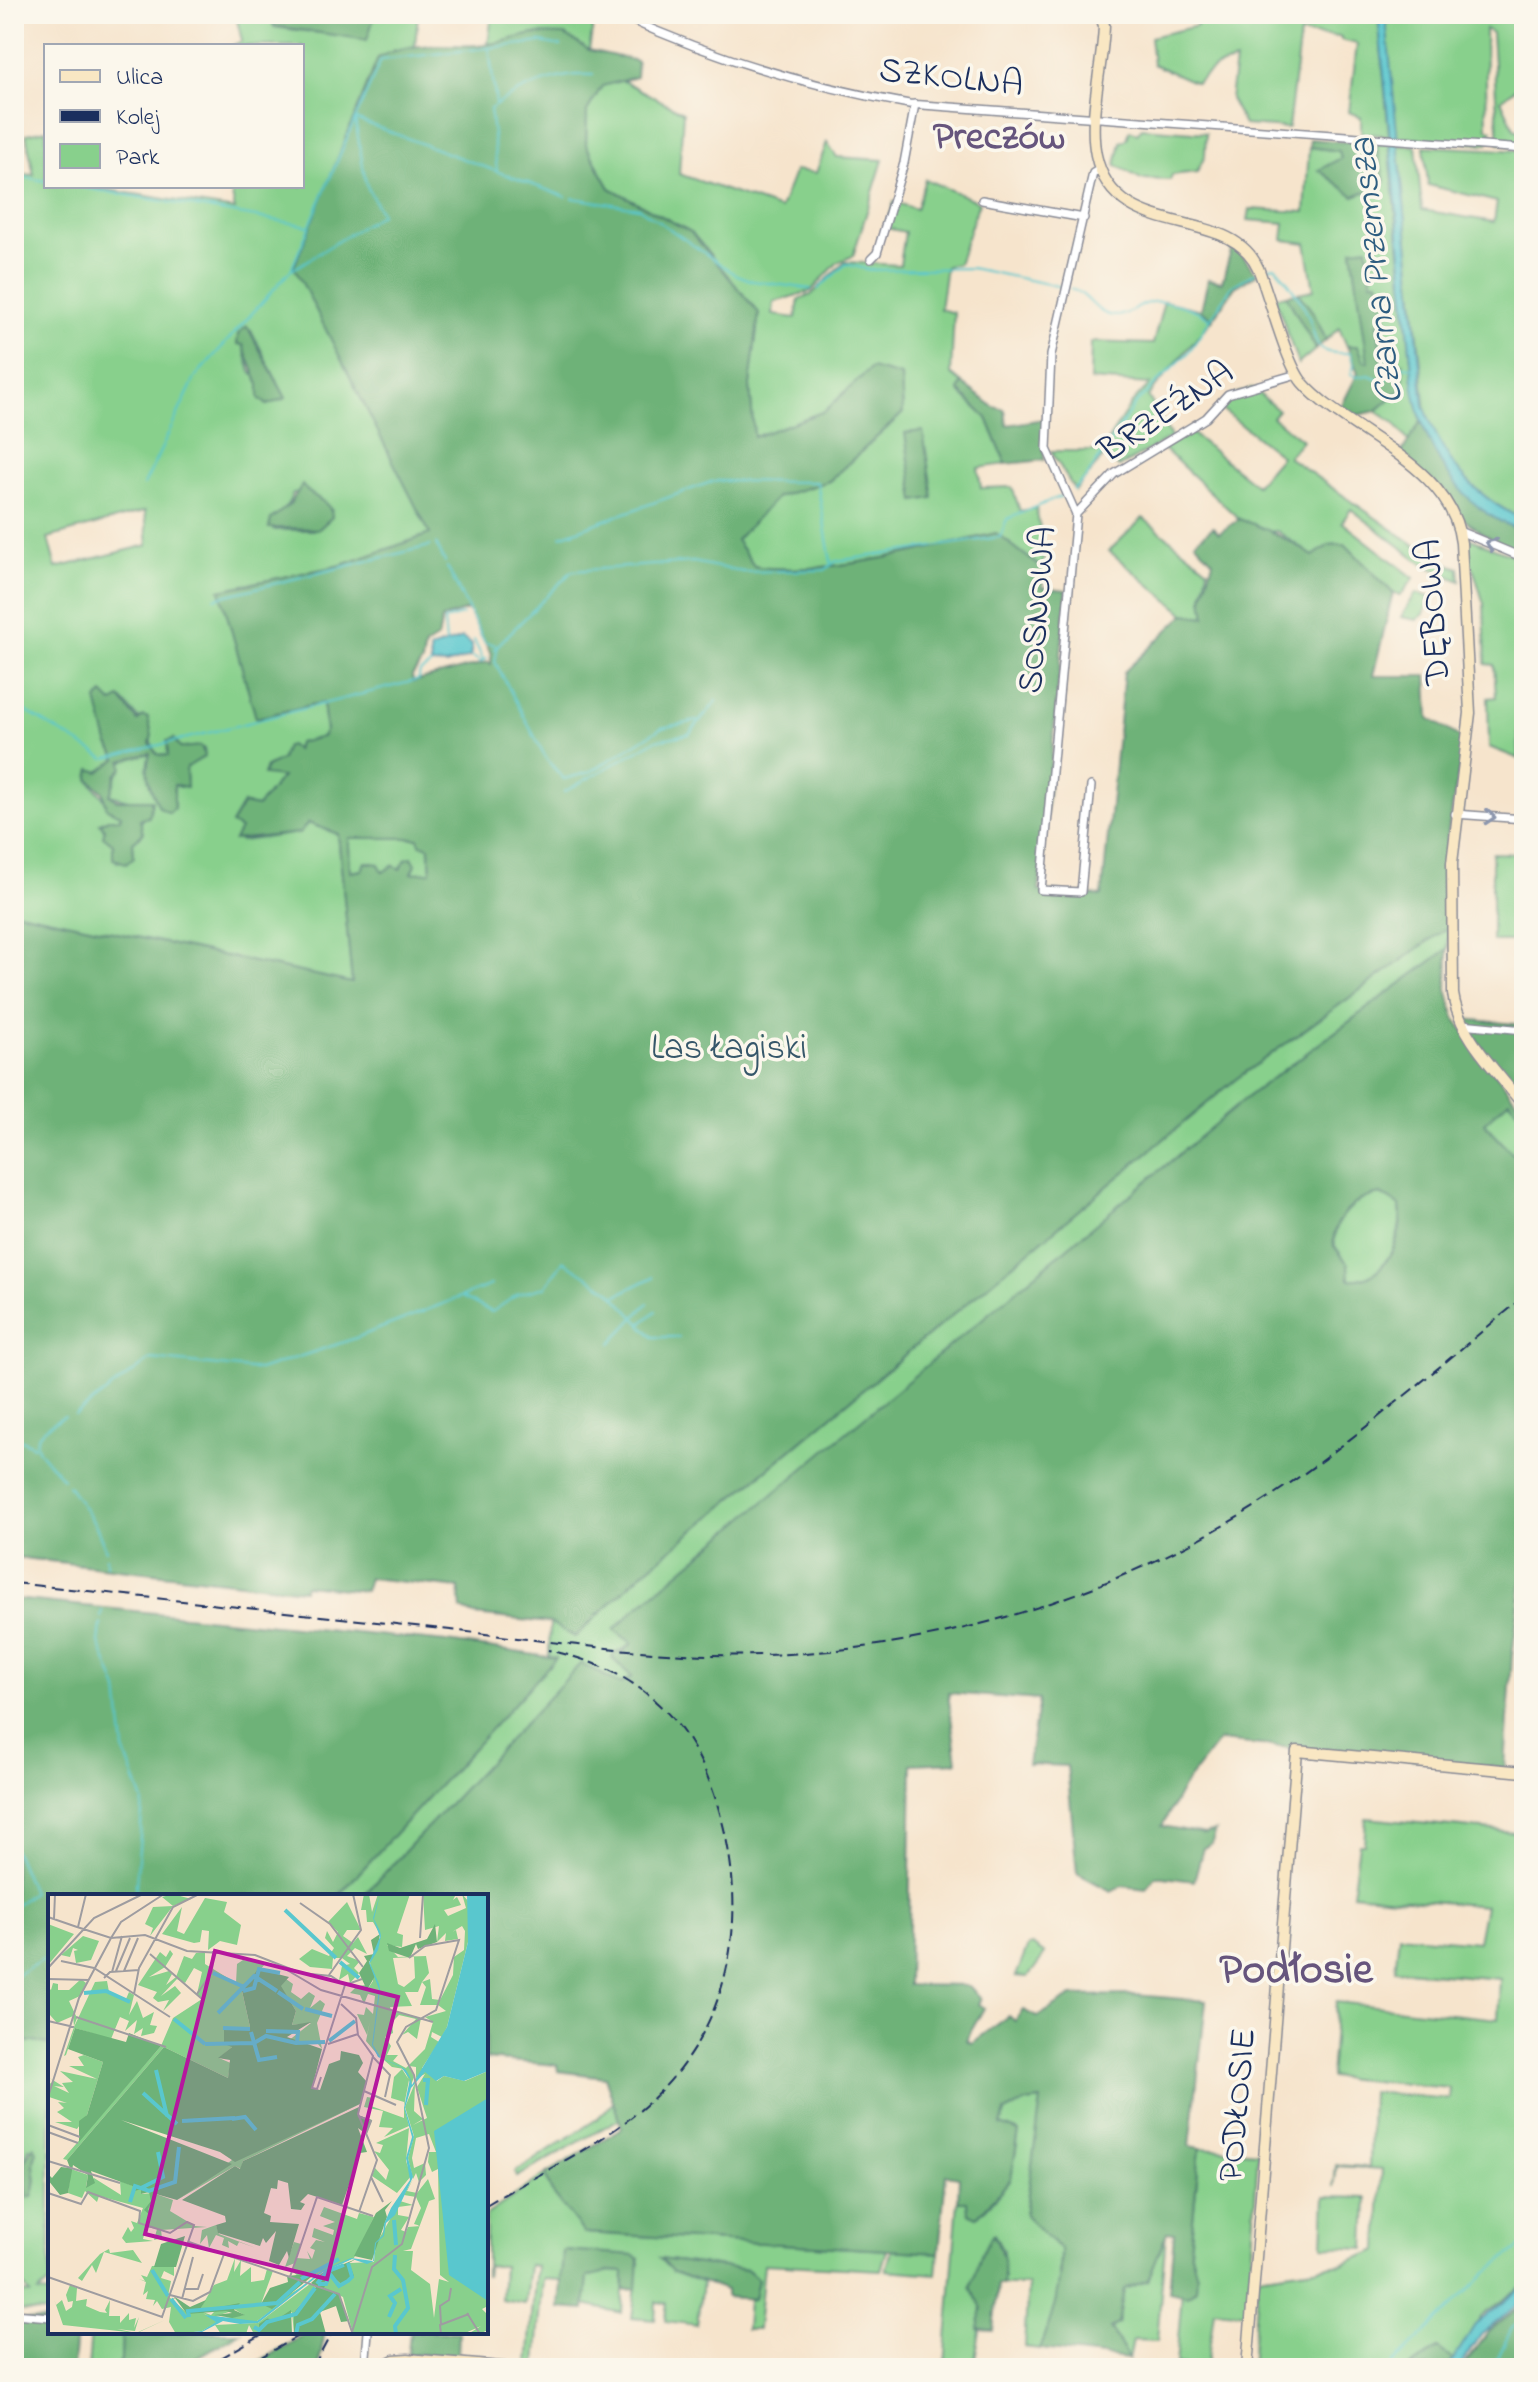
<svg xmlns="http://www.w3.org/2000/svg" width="1538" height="2382" font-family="'Indie Flower',sans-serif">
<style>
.green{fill:#88d08c;stroke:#528075;stroke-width:2;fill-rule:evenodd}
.forest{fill:#6eb278;stroke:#44706b;stroke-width:2;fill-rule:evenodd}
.water{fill:#59c7ce;stroke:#3a7b96;stroke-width:2}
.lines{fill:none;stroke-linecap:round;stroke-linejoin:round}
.stream{stroke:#59c7ce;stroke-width:2}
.street-casing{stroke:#888a95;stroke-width:10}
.secondary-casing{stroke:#888a95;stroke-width:13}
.street{stroke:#fff;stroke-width:7}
.secondary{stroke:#f9e7c3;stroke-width:10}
.rail{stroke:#1b2f5e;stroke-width:2;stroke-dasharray:12 6;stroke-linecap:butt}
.oneway{stroke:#8d97ae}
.labels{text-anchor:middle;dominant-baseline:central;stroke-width:7;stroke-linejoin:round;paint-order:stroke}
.street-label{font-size:36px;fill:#1b2f5e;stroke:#fbf7ec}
.park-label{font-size:36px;fill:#36576a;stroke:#fbf7ec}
.water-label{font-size:38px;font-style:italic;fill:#2e5d80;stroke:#fbf7ec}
.quarter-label{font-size:40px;font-weight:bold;fill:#66557d;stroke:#fbf7ec}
.district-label{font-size:44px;font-weight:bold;fill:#66557d;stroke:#fbf7ec}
.inset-river{fill:none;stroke:#59c7ce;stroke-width:4}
.inset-road{fill:none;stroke:#9e9ca0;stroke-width:2}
.view{fill:#b5179e;fill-opacity:0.15;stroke:#b5179e;stroke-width:4}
.inset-edge{fill:none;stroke:#1b2f5e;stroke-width:4}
</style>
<rect width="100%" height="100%" fill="#fbf7ec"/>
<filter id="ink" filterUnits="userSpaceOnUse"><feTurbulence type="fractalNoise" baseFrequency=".0125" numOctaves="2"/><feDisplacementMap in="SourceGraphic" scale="16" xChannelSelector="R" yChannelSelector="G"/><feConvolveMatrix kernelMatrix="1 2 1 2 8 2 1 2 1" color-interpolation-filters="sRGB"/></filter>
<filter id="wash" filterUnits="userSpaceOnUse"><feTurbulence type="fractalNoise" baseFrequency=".006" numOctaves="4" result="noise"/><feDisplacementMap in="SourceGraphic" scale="32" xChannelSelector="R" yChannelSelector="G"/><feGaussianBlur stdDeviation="1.8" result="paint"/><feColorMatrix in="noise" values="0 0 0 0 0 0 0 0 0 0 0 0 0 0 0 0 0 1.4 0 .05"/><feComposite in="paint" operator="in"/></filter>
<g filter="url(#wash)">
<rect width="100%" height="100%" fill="#f6e4cc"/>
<path class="green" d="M 259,14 L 270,14 L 274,27 L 366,39 L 375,14 L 418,14 L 415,46 L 394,50 L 387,443 L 431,534 L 342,565 L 220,590 L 323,702 L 326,731 L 322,737 L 286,752 L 276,774 L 282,777 L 257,807 L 243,804 L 232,824 L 240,828 L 241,841 L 299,833 L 308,823 L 338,834 L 352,983 L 14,911 L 14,145 L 21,174 L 34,175 L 26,134 L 46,130 L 46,186 L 84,186 L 235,210 L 230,186 L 302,186 L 302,46 L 232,46 L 242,41 L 237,20 ZM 251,330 L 285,397 L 285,398 L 251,372 L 243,345 ZM 306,492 L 332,510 L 313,530 L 273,530 C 278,513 288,508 293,493 ZM 145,511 L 148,545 L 56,568 L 48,538 ZM 120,698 L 141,721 L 157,754 L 168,756 L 174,739 L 180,748 L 204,748 L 205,756 L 187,766 L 184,774 L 187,779 L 180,787 L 174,785 L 174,800 L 156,800 C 152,779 143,776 150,753 L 122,761 L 110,795 L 128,800 L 143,817 L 140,826 L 143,832 L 133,842 L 134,857 L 117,862 L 113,844 L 100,823 L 108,819 L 120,819 L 121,815 C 115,812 92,785 89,779 L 91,769 L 99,772 L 117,759 L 108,743 L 107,701 L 112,703 Z
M 522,14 L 595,14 L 589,50 L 565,35 L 488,44 L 492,15 L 521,18 Z
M 1195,14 L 1378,14 L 1389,136 L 1361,133 L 1361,117 L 1349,112 L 1357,44 L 1341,40 L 1341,37 L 1300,34 L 1288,128 L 1244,125 L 1230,99 L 1235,61 L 1214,68 L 1196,83 L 1153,64 L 1150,37 L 1197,26 Z
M 1385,14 L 1524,14 L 1524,88 L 1520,85 L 1501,100 L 1515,130 L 1524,130 L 1524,146 L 1499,143 L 1492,33 L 1485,29 L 1487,129 L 1492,130 L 1488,144 L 1397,137 Z
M 621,80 L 683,112 L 679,174 L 780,209 L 795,170 L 816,173 L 827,142 L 837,157 L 883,160 L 853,256 L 838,262 L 811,291 L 774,302 L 773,315 L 796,318 L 799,299 L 811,295 L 845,262 L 900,265 L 905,232 L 886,228 L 894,202 L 916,209 L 925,179 L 979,202 L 958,264 L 946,266 L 940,309 L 954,313 L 951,374 L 962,383 L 959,392 L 987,418 L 1006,464 L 978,468 L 981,488 L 1012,487 L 1020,511 L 1036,508 L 1044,549 L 1043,569 L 996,533 C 934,548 816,578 754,566 L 736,540 L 777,497 L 829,481 L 903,413 L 901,376 L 871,368 L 825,411 L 754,438 L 750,385 L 759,313 L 691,232 L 610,188 L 586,145 L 587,111 L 602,86 Z
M 1142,128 L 1206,133 L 1205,156 L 1197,172 L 1172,175 L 1170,180 L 1141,179 L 1116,165 L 1121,142 L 1127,139 L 1130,130 L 1137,133 Z
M 1376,144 L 1389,144 L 1413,381 L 1421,421 L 1409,442 L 1394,423 L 1376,411 L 1404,387 L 1396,361 L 1383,361 L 1381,357 L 1378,321 L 1387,320 L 1372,281 L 1352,249 L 1369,363 L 1364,362 L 1358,346 L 1347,346 L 1339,328 L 1326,340 L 1313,312 L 1298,293 L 1314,290 L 1306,243 L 1283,240 L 1285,223 L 1248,220 L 1250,209 L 1305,212 L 1309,147 L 1339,151 L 1342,158 L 1385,182 Z
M 1398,145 L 1416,146 L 1422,210 L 1494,222 L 1497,202 L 1428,185 L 1424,146 L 1524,151 L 1524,334 L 1516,347 L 1524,371 L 1524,520 C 1474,496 1444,463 1426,411 Z
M 1286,295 L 1316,349 L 1298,364 L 1275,297 Z
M 1164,301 L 1201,310 L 1213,319 L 1148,396 L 1171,437 L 1119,467 L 1104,456 L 1075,491 L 1051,451 L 1101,451 L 1131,404 L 1150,384 L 1090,380 L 1091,342 L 1153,344 Z
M 1252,388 L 1278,410 L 1272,417 L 1302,440 L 1288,457 L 1435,559 L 1459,568 L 1460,581 L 1424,565 L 1351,509 L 1342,522 L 1414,578 L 1401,595 L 1393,593 L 1345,544 L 1329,545 L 1313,556 L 1277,531 L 1266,532 L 1239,519 L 1163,448 L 1191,433 L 1256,485 L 1281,456 L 1220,408 L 1233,395 Z
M 1143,518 L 1208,569 L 1203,597 L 1206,617 L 1185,614 L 1109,551 Z
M 1463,536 L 1520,558 L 1514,564 L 1519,759 L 1489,747 L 1488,698 L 1496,697 L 1494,665 L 1486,664 L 1484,604 Z
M 1416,593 L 1430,597 L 1424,614 L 1417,620 L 1401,617 Z
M 348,838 L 418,838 L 429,847 L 431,873 L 412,874 L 403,866 L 400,870 L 383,873 L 371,862 L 365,862 L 362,870 L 350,872 Z
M 1492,853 L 1524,854 L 1524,941 L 1492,941 Z
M 1448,927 L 1448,949 L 1251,1094 L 620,1632 L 632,1643 L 612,1658 L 633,1677 L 620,1684 L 581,1664 L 363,1896 L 338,1896 L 555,1658 L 549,1657 L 550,1623 L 575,1637 L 639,1576 L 1236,1079 Z
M 1509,1099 L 1524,1119 L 1524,1166 L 1483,1123 Z
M 1380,1194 L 1400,1206 C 1404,1238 1384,1283 1348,1279 L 1348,1264 L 1335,1246 C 1331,1219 1356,1197 1380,1194 Z
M 1366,1818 L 1524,1833 L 1524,2285 L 1482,2316 L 1453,2360 L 1437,2349 L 1409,2368 L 1251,2368 L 1258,2276 L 1342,2264 L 1378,2250 L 1382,2169 L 1337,2166 L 1334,2187 L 1336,2165 L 1369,2167 L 1371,2092 L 1449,2099 L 1450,2088 L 1330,2077 L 1336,2002 L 1498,2019 L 1500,1979 L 1395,1970 L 1399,1935 L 1478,1942 L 1485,1906 L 1352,1894 L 1359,1844 L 1364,1844 Z
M 1032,1945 L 1045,1954 L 1028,1977 L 1016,1976 L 1028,1946 Z
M 14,2040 L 50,2044 L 50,2283 L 38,2293 L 50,2294 L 50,2313 L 14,2311 L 14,2292 L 30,2294 L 22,2284 L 14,2283 L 15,2217 L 20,2211 L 19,2203 L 14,2202 ZM 29,2148 L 37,2151 C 29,2169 41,2174 32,2196 L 23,2190 L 24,2162 Z
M 1042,2100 L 1025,2215 L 1060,2249 L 1058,2303 L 1040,2349 L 1024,2347 L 1028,2285 L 1003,2285 L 1003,2251 L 994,2234 C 975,2267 983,2274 982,2309 C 982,2328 976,2348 974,2367 L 945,2365 L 958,2201 L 967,2201 L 977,2217 C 1011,2185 1012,2176 1019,2132 L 1001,2125 L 1005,2112 L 1026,2102 Z
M 614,2102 L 619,2119 L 517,2177 L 515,2172 L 597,2119 Z
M 1200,2148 L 1258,2152 L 1248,2313 L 1214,2310 L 1207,2367 L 1176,2365 L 1182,2292 L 1197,2276 L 1190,2250 Z
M 546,2174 L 551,2191 L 584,2233 L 887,2250 L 881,2270 L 764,2264 L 758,2329 L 746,2329 L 748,2300 L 754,2299 L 758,2279 L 748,2270 L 660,2259 L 673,2272 L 702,2282 L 697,2325 L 665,2321 L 667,2303 L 656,2302 L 655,2320 L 632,2318 L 639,2260 L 635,2256 L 564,2250 L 561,2280 L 543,2279 L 536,2366 L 528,2365 L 536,2266 L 529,2265 L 525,2304 L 501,2300 L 503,2266 L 487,2266 L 486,2277 L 486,2215 Z
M 1325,2197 L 1367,2198 L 1365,2248 L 1323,2246 Z
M 1166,2232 L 1157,2341 L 1133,2340 L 1129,2359 L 1110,2327 L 1118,2323 L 1124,2289 L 1148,2280 Z
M 892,2250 L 939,2253 L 937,2274 L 886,2270 Z
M 610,2271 L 624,2272 L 622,2313 L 585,2305 L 588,2276 Z
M 91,2332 L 122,2332 L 121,2360 L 116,2368 L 88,2368 Z"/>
<path class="forest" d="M 270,14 L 375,14 L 367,40 L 274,26 Z
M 534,34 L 565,35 L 589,50 L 637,61 L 636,77 L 602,86 L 587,111 L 586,145 L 610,188 L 691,232 L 759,313 L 750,385 L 754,437 L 825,411 L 871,368 L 901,376 L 903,413 L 829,481 L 777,497 L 736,540 L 754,566 C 816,578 934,548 996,533 L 1043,569 L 1043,587 L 1067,590 L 1039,891 L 1102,896 L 1124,672 L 1185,614 L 1206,617 L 1203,597 L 1213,561 L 1195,542 L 1213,527 L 1219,533 L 1239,519 C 1267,528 1288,539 1313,556 L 1329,545 L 1345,544 L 1393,593 L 1373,676 L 1427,676 L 1429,718 L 1464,740 L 1447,838 L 1448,927 L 1236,1079 L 639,1576 L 575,1637 L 550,1623 L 474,1615 L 461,1609 L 459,1588 L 369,1578 L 365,1591 L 305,1585 L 303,1590 L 14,1557 L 14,911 L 352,983 L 338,834 L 308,823 L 300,833 L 234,840 L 240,829 L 231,824 L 243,804 L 257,807 L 282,777 L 263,775 L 266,767 L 281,760 L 286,746 L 290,745 L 296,750 L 298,743 L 322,737 L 326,730 L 323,702 L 256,718 L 220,590 L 342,565 L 430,534 L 294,267 L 378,58 C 411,40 448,47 484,45 C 500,43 517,37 534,34 ZM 468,610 L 491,654 L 491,664 L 488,662 L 413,682 L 412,676 L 422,662 L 425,646 L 438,638 L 442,618 ZM 349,838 L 418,838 L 420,844 L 429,847 L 431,872 L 412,873 L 416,864 L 412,857 L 406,859 L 400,869 L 394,865 L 383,872 L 379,864 L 365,862 L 362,870 L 350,872 Z
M 1310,139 L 1376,144 L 1385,182 L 1379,192 L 1367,191 L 1354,196 L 1319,170 L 1341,158 L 1339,151 L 1309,147 Z
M 1233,244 L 1257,274 L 1235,287 L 1213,319 L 1201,310 L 1208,279 L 1222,282 Z
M 1367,247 L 1372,281 L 1378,281 L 1387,320 L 1378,322 L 1381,357 L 1383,361 L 1403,363 L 1404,387 L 1376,411 L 1354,416 L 1341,407 L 1358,373 L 1347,346 L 1358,346 L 1364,361 L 1368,362 L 1352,249 Z
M 1298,293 L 1313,312 L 1326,340 L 1316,349 L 1286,295 Z
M 247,326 L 286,398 L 267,405 L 259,398 L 259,385 L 243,345 L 237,344 L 238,334 Z
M 962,383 L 994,407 L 1005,410 L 1007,425 L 1044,419 L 1044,460 L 1006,464 L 987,418 L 959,391 Z
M 1421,421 C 1439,469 1472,515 1524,531 L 1524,554 C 1464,530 1443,500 1401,453 Z
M 923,431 L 933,498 L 915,501 L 905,433 Z
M 302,485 C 310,498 332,500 332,517 L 319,529 L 269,528 L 271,519 L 289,505 Z
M 103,694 L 112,703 L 120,698 L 138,721 L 143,716 L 148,718 L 152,735 L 150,743 L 157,754 L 168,756 L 167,741 L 174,739 L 180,748 L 201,746 L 205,756 L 186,768 L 187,787 L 174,785 L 174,808 L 169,813 L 159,807 C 149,785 144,775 150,753 L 122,761 L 123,768 L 116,775 L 110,795 L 117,800 L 152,800 L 149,817 L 140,819 L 143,834 L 133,842 L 134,857 L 126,863 L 113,859 L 113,844 L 103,836 L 105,829 L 100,823 L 108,819 L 120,819 L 121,815 L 107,809 L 103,792 L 89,779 L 91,769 L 99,772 L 117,759 L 108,743 L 97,700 Z
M 1448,949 L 1447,989 L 1455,1018 L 1524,1111 L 1524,1119 L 1509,1100 L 1484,1123 L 1524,1166 L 1524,1563 L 1512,1656 L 1505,1768 L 1219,1741 L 1183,1787 L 1162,1826 L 1205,1834 L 1216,1831 L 1211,1844 L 1203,1848 L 1194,1881 L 1156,1876 L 1146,1889 L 1122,1886 L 1111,1891 L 1077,1873 L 1067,1766 L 1028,1764 L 1039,1700 L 948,1693 L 957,1762 L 912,1764 L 908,1985 L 969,1986 L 981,1998 L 978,2004 L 984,2008 L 966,2040 L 972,2043 L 1009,2016 L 1015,2021 L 1023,2010 L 1037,2017 L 1072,1996 L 1135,1995 L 1206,2001 L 1190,2146 L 1200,2148 L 1190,2250 L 1197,2276 L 1196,2289 L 1188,2296 L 1169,2292 L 1174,2233 L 1167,2232 L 1148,2280 L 1124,2289 L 1118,2324 L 1110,2328 L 1129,2359 L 1040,2349 C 1053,2315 1062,2286 1060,2249 L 1025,2215 L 1041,2100 L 1026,2102 L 1005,2112 L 1001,2125 L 1019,2132 L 1011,2179 L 977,2217 L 968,2213 L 967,2201 L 958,2201 L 959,2177 L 946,2175 L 939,2253 L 584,2233 L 551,2191 L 546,2174 L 622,2128 L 605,2077 L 558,2071 L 557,2065 L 486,2059 L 486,1896 L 363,1896 L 581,1663 L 620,1684 L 632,1677 L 612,1658 L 614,1653 L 623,1652 L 632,1643 L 614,1630 L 633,1611 L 1251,1094 ZM 1381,1194 L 1400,1206 C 1405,1238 1384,1283 1349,1279 L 1348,1264 L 1334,1246 C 1331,1219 1356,1197 1381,1194 Z
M 1463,1019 L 1524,1025 L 1524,1101 L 1466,1026 Z
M 14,1599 L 447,1642 L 556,1658 L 338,1896 L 50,1896 L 50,2044 L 15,2040 L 14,2046 Z
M 34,2146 L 37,2151 C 29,2169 41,2174 32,2196 L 26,2198 L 24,2162 Z
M 993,2234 C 1003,2253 1006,2263 1003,2285 L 998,2285 L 993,2330 L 978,2329 L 982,2309 L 971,2287 L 982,2252 Z
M 563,2250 L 635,2255 L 639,2259 L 637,2289 L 624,2290 L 624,2272 L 610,2271 L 588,2277 L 585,2310 L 559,2308 Z
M 660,2259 L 748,2270 L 758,2279 L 754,2299 L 726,2297 L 726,2290 L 673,2272 Z
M 1524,2304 L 1524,2368 L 1463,2368 L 1489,2331 Z
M 14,2319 L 50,2321 L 50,2332 L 76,2332 L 73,2368 L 14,2368 Z
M 122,2332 L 241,2332 L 179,2368 L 116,2368 L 121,2360 Z
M 309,2332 L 325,2332 L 318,2368 L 248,2368 Z
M 410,2332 L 459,2332 L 458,2356 L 408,2354 Z
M 1438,2349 L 1453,2360 L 1447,2368 L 1409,2368 Z"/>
<path class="water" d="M 1378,14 L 1385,14 L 1386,20 L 1424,405 C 1443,460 1471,495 1524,520 L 1524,531 C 1459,511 1421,445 1413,381 Z
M 462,638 L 472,645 L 470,657 L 446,665 L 431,664 L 430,649 Z
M 1524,2286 L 1524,2300 L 1481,2335 L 1460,2368 L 1448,2368 L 1475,2325 Z"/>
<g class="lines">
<path class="stream" d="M 489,48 L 496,104
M 497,171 L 490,109 C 519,89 557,72 593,75
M 22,177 L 46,181
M 73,186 L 309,226
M 573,198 L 639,208 L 735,274 L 753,281 L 811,289
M 1264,269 L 1275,266 C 1287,280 1302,301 1309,318 C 1313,327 1314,347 1325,351 C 1332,354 1343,353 1350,353 L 1354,365 L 1351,374 L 1356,377 L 1369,375 L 1385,382 L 1389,371 L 1395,368
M 292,270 L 381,214 L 366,184 L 355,119 L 381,60 L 541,42 L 561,46
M 818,289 L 846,264 L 870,270 L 971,268 L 1062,287
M 1070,289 C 1090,293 1093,315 1116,316 C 1128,316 1139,305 1151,302 C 1166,299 1199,309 1210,319
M 1403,366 L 1413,367
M 144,485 L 196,376 L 291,270 L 355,119 L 566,197
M 1073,490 L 1086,478 L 1135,404 L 1189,352 L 1232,286 L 1256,272
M 561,536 L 714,481 L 817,482 L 831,562
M 436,544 L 445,562
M 447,567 L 485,643 L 498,645 L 495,662 L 547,760 L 564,779 L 590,772 L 661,728 L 697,721
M 215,598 L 430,546
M 474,640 L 483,660
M 446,643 L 444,620 L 462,615
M 493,650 L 572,571 L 693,562 L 743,572 L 825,570 L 836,561 L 1000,537 L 1007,519 L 1064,495
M 471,656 L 481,662 L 486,658
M 14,704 L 105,759
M 108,758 L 418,680 L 420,672 L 431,665
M 564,792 L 656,740 L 689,734 L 717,701
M 615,1296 L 653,1277
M 462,1297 L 492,1312 L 518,1294 L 545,1287 L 563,1261 L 609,1290 L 653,1337 L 679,1337
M 642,1323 L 656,1311
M 611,1343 L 648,1303
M 75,1415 L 151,1359 L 259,1370 L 353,1339 L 491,1285
M 14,1436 L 34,1446
M 63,1479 C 40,1450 16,1441 65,1416
M 68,1485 L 96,1526 L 106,1550
M 106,1565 L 106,1557
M 101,1617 L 102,1611
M 101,1624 L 99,1643 L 118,1690 L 124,1750 L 143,1801 L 135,1896
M 14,1849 L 32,1892 L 14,1907
M 14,1976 L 50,1956
M 1389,2368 L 1487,2272 L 1524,2244
M 1493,2368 L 1512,2328 L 1524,2319"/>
</g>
</g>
<g filter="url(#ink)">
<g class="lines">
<defs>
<path id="street" d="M 618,14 C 712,58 806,86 909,104 L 1524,149
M 14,157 L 18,175 L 14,191
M 982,200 L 1084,218
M 871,259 L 877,253 L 904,163 L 915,104
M 1076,514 L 1114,474 L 1206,418 L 1228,394 L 1297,374
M 1459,531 L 1524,558
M 1091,786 L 1081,892 L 1041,890 L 1076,514 L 1047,449 L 1051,355 L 1093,173 L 1100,169
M 1455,814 L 1524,819
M 1462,1024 L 1524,1030
M 14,2314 L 50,2317
M 365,2368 L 368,2332"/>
<path id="secondary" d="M 1099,14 L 1104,25 C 1103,64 1088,117 1096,155 C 1115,245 1229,203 1258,268 C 1269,295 1286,362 1302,382 C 1347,434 1452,463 1461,543 L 1470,713 L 1452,863 L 1453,994 C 1459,1037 1499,1073 1524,1106
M 379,2368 L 394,2360 L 408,2359 L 512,2368
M 1247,2368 L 1297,1751 L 1524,1772"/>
</defs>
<use href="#street" class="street-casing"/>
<use href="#secondary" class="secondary-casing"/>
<use href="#street" class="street"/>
<use href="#secondary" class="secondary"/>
<path class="rail" d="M 14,1583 C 154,1598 294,1613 433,1628 C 524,1638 616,1652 708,1655 C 880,1660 1047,1619 1199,1539 C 1318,1476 1420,1381 1524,1297
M 486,2205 C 551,2166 626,2135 675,2075 C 737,1998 746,1902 719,1810 C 707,1769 689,1731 656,1702 C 625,1673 588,1659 548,1650
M 204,2368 L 266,2332
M 242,2368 L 305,2332
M 313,2368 L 332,2332"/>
</g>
<defs><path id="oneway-chevron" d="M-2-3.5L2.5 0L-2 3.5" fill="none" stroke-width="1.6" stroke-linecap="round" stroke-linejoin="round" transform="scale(2)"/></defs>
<g class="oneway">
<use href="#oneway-chevron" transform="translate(1491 544) rotate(-157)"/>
<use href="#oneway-chevron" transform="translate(1490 817) rotate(5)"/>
</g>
</g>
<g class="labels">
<g class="street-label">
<text transform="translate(951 79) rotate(6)">SZKOLNA</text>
<text transform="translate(1167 413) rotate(-34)">BRZEŹNA</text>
<text transform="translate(1039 610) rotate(-85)">SOSNOWA</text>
<text transform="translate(1435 612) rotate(-94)">DĘBOWA</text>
<text transform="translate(1239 2105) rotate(-85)">PODŁOSIE</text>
</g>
<g class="park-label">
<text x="729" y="1049">Las Łagiski</text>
</g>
<g class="water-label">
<text transform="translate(1378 271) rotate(-96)">Czarna Przemsza</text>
</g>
<g class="quarter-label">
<text x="999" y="138">Preczów</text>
</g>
<g class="district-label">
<text x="1296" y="1971">Podłosie</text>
</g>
</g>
<g transform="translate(48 1894)">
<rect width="440" height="440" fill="#f6e4cc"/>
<path d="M 125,0 L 143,5 L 125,12 L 102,42 L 105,34 L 97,30 L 105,13 L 125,12 L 114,3 ZM 316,0 L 321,0 L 324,18 L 330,0 L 362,0 L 349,39 L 355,41 L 354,53 L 339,51 L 350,63 L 378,62 L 381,79 L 374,88 L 382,85 L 384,105 L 392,106 L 405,81 L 406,63 L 416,56 L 417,37 L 414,32 L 404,38 L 408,36 L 410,45 L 397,47 L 398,39 L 389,48 L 391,32 L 377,36 L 375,1 L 408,0 L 405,6 L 409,3 L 413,11 L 396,16 L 400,22 L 418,14 L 414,0 L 421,8 L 420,48 L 399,133 L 394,143 L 384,138 L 383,143 L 391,148 L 374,174 L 389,187 L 396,182 L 417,187 L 440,177 L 440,412 L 434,415 L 440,421 L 440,436 L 431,440 L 420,440 L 433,432 L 415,440 L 305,440 L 295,403 L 275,394 L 283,381 L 296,392 L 304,384 L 301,369 L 326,368 L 328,350 L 365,285 L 360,264 L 366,242 L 357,213 L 367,189 L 366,217 L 375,225 L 365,231 L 379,224 L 369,193 L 377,180 L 368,184 L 368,173 L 361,172 L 366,183 L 363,191 L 356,175 L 344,173 L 329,160 L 318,147 L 322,127 L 319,141 L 309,120 L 316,121 L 318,113 L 325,120 L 327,102 L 320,100 L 316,110 L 312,101 L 302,99 L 309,92 L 318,91 L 319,96 L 325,87 L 322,68 L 333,42 L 325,28 L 319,28 L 318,16 L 313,16 ZM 366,63 L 367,84 L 356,93 L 350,90 L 345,64 ZM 374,88 L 378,93 L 372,111 L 390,111 L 398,117 L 377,123 L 385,128 L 377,155 L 358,174 L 345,167 L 350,161 L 339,161 L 343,152 L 337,143 L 345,139 L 344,128 L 351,121 L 368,125 L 354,141 L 360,138 L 369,145 L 373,124 L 343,117 L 342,113 L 364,112 L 357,98 L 370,98 ZM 381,240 L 388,258 L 381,258 L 380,268 L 384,278 L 390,275 L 392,381 L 401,388 L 391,385 L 386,424 L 382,390 L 363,376 L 365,357 L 355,357 L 363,355 L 381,307 L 387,305 L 380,285 L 369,299 L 359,297 L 368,279 L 371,288 L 378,281 L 377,269 L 366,274 L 364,264 L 368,244 ZM 356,301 L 368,303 L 373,314 L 366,330 L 373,332 L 360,333 L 358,338 L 353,336 L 361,323 L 350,321 L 350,313 L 365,311 L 352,307 ZM 157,4 L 179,8 L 176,18 L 193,31 L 189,51 L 172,47 L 160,56 L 161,37 L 154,36 L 152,48 L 146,49 L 114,40 L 134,13 L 129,37 L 136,40 ZM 299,8 L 313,36 L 299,36 L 295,42 L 305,49 L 310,43 L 319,60 L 307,54 L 299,62 L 312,67 L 306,74 L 311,79 L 302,89 L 300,80 L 291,86 L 294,72 L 302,70 L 294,64 L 285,64 L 284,75 L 262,73 L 251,65 L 264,55 L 281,62 L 286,54 L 277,44 L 279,37 L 285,48 L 290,38 L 280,28 ZM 0,30 L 26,40 L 0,71 ZM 35,42 L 51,47 L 43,66 L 28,69 L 26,57 L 30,56 L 25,54 L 22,63 L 13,61 ZM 122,56 L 125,60 L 117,73 L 101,83 L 121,77 L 124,80 L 118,91 L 128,83 L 136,62 L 144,65 L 148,59 L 157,58 L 157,70 L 188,89 L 189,70 L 195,66 L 217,70 L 194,97 L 202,133 L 176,134 L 184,153 L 171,164 L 192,173 L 182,171 L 180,184 L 116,153 L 19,266 L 15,265 L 113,152 L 125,124 L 154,105 L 149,100 L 154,78 L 146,74 L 137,89 L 129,85 L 113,102 L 127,92 L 133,99 L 115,117 L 121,106 L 110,108 L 105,104 L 109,98 L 90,91 L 112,58 L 118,63 ZM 33,85 L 38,89 L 32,102 L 21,107 L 29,124 L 26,132 L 25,122 L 9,129 L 2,121 L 0,127 L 0,93 L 3,96 L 5,89 L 10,90 L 10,96 L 21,96 ZM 238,85 L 245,90 L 243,98 L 253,105 L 261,98 L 267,102 L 262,114 L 272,106 L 277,110 L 269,129 L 274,155 L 270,150 L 240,147 L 263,129 L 244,131 L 248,117 L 232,92 ZM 59,87 L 61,98 L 78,105 L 81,98 L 86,101 L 81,121 L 89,107 L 95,124 L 106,118 L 102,131 L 109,132 L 106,139 L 93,142 L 95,134 L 86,140 L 89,126 L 77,137 L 81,127 L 72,123 L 63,145 L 27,134 L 18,161 L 16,162 L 26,133 L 47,88 ZM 36,161 L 55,168 L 39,221 L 29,235 L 7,228 L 24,228 L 9,218 L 16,214 L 10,208 L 19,209 L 1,203 L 0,191 L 6,187 L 0,183 L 16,193 L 6,192 L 21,199 L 14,189 L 25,188 L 12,177 L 49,185 L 21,172 L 36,172 L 30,163 ZM 354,175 L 361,186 L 356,212 L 361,232 L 336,243 L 345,234 L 331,233 L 335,217 L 316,213 L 319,203 L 325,204 L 323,212 L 356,224 L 356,208 L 343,204 L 346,183 ZM 312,210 L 195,267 L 193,275 L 187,272 L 129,306 L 184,266 ZM 361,234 L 358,267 L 363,282 L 349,299 L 324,282 L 327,274 L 338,286 L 341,276 L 326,257 L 332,259 L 335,251 L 328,249 ZM 23,275 L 40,281 L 38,293 L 46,284 L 73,301 L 72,287 L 93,295 L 93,300 L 105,299 L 106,305 L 108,300 L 125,306 L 122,317 L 147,332 L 159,333 L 113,336 L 114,344 L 106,346 L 109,335 L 98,333 L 95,345 L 105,347 L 78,349 L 74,344 L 80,333 L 83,338 L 86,334 L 83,327 L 89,329 L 95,314 L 51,302 L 49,308 L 37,297 L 34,304 L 20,299 ZM 276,313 L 309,325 L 311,319 L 326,323 L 306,364 L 270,380 L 250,382 L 245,378 L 247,369 L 237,373 L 246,348 L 253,350 L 248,364 L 262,365 L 259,357 L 264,365 L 267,356 L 262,354 L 268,346 L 277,348 L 264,343 L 266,334 L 285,341 L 286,336 L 275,332 L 287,328 L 272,322 ZM 168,331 L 171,340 L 211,355 L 191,348 L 187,356 L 189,352 L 180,347 L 181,354 L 174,351 L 176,344 L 168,341 L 161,354 L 159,341 L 152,350 L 154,336 ZM 61,355 L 62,359 L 85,356 L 94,369 L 56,358 L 48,379 L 44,371 L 34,387 L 30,384 L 52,360 L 59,356 ZM 187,364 L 186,378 L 193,366 L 192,382 L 203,373 L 203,388 L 216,386 L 219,375 L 225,377 L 213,410 L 221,412 L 259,390 L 209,427 L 170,427 L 155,419 L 169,428 L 154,437 L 128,440 L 121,428 L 123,413 L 114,415 L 109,407 L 105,412 L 107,406 L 98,405 L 100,397 L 95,401 L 98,388 L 91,385 L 97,387 L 93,381 L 99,383 L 104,372 L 126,371 L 126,382 L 116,377 L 113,384 L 123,387 L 120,402 L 138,418 L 155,418 L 163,421 L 167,417 L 184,417 L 168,422 L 177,424 L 196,421 L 186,415 L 151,417 L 166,391 L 179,386 ZM 262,390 L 268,393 L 246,418 L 246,440 L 244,418 L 224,429 L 220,424 L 211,438 L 215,440 L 206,440 L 201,431 L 198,440 L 173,440 L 167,431 L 210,429 ZM 22,391 L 29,394 L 28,407 L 39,405 L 38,412 L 52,418 L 59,419 L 57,416 L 62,406 L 61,422 L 72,422 L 72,429 L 81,419 L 81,426 L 88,424 L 86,434 L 91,423 L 87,437 L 69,435 L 88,439 L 117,426 L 89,439 L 15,431 L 6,405 L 8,411 L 14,406 L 18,417 L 24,413 L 25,407 L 20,408 L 18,401 Z" fill="#88d08c" fill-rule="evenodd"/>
<path d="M 387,30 L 389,48 L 370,55 L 368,50 L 362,64 L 341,57 L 339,49 L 352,54 L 379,45 ZM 332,40 L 329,57 L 321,68 L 327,82 L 319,96 L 311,79 L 319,67 L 316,62 L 326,60 L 323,46 ZM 210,75 L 241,83 L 233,92 L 248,117 L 244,131 L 263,128 L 239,143 L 274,155 L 264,194 L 272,196 L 281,170 L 292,166 L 293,157 L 311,161 L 315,169 L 310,178 L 319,188 L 312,210 L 187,268 L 172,258 L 73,226 L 184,270 L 129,306 L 108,300 L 100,315 L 103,322 L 96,316 L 103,307 L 101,298 L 93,300 L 93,295 L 87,297 L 87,293 L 43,277 L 47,289 L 38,294 L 40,281 L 25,271 L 20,299 L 12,301 L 0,286 L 0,280 L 4,284 L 13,273 L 22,274 L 19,266 L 116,153 L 180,184 L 182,166 L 170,164 L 184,153 L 176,150 L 176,134 L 202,133 L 194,97 ZM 27,134 L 78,148 L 81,139 L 113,152 L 31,248 L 31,227 L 39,221 L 55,168 L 20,155 ZM 311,213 L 310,221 L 324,226 L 318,240 L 310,234 L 319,258 L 312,259 L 294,311 L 260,300 L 252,308 L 257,310 L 253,316 L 243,315 L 240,289 L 230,286 L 229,295 L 223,294 L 216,319 L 223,322 L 222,328 L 251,330 L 241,364 L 239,357 L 231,371 L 221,367 L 228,337 L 218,349 L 215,344 L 212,352 L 170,339 L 168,331 L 178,328 L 177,322 L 134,306 L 187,272 L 192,275 L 195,267 ZM 344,307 L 337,316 L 339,323 L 324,366 L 306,362 L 328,319 ZM 137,342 L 128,373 L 106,373 L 113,350 ZM 308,365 L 301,369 L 306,382 L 296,392 L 282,381 L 276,394 L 291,400 L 301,427 L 293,428 L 288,412 L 272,418 L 278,440 L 246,440 L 246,418 L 268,393 L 263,389 L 274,379 ZM 268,379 L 224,415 L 213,410 L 222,394 L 240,388 L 239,382 ZM 127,403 L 142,413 L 158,406 L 151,417 L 192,409 L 186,416 L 197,421 L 184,424 L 203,427 L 166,421 L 184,419 L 178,417 L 139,420 L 127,404 L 121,409 ZM 243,416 L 244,440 L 211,438 L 211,430 L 220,424 L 225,428 Z" fill="#6eb278"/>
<path d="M 332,0 L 326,25 L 332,37 L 333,42 L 330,56 L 322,69 L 331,90 L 332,96 L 325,151 L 333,164 L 352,172 L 358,176 L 362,183 L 364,191 L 399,133 L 420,48 L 419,0 L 440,0 L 440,177 L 416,187 L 396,182 L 388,187 L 377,178 L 363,194 L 357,214 L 366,243 L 360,264 L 365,283 L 347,321 L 338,329 L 336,342 L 328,349 L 326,367 L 319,370 L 304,365 L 275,378 L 210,429 L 192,430 L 175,427 L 154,438 L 128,440 L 154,437 L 168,428 L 157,421 L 209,427 L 275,376 L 303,364 L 325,367 L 327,349 L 335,341 L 336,330 L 343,314 L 362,286 L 358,264 L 364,243 L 356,214 L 362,185 L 353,173 L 330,163 L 324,151 L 331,95 L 321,69 L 332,43 L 325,24 ZM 440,204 L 440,407 L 401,381 L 386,237 Z" fill="#59c7ce"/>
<path class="inset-river" d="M 237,16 L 288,64M 292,68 L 311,84M 165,79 L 196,93M 195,97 L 206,94 L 211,75 L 232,79M 230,98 L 255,115M 36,99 L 58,97 L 82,108M 257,115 L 284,122M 170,119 L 206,82 L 229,97M 126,125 L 157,150M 175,134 L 202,135M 218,137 L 250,138 L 249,149M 203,138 L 211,166 L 229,163M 281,147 L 307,127M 206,149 L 218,142 L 248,149 L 277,148M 157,150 L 205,149M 108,176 L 119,222M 375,186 L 380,186 L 378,211M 95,199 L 129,230M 184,225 L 197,223 L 208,236M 134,227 L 187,224M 93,294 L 115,283 L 110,258M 82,308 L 87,292 L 101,297 L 127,288 L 131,253M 346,326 L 348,351M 347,361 L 346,375 L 355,386 L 360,414 L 347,432 L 348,440M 104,376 L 120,402M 253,385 L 291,365M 269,390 L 278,378 L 296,371M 270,390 L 278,390 L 282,380 L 291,392 L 300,387 L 304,383 L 300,369M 123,405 L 138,424M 141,423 L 140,417 L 229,409 L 252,388M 341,423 L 347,409 L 342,402 L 353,395M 206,433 L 211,436 L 219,428 L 248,420 L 267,394M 248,440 L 250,431 L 264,425 L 287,400"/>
<path class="inset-road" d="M 252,9 L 282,30 L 315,73M 0,23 L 29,33M 6,25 L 7,0M 26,32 L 63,44 L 97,41 L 139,57 L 207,61 L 253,79 L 283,82 L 297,91M 30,33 L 38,0M 63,44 L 73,28 L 116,0M 372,44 L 375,0M 102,60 L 154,105M 13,67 L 46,74 L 122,123M 0,74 L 46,24 L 95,0M 239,76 L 273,96 L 385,128M 68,77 L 82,44M 76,77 L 90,44M 64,78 L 74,42M 281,81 L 313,36 L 305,0M 56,84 L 62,78 L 91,76M 0,85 L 41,86M 86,100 L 91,74 L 125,13 L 151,0M 149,100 L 164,78 L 165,57M 293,110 L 308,124 L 310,141 L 325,162 L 310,220 L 329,266 L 311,318M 28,123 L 118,153M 0,127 L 26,133M 280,150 L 310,140M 325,163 L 342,181 L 337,203M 273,183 L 269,195 L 264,194 L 297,91 L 314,85M 316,197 L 348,211M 0,203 L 31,104 L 63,44M 310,222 L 323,227 L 318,240M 0,231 L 32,243M 0,238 L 30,249M 0,267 L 72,289M 323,283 L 335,308M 0,299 L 33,310 L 40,298 L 92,317 L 91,329 L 122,339 L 139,328 L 146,331 L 114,423 L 0,383M 141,348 L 291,400 L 304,438M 242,383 L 269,303 L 325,322M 137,395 L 150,395 L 155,380M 122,401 L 145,407 L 162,398 L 176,360M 134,405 L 145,363M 419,419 L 432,440M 393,430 L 392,412 L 401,406 L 403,394M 304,438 L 324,373 L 354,350 L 381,254 L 366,181 L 349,148 L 358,133 L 388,116 L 411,46 L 377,52 L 361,64M 393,440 L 392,431 L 421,420"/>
<path class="view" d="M 167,57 L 350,103 L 279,385 L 97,340 Z"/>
<rect width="440" height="440" class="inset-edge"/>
</g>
<rect width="1538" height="2382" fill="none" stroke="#fbf7ec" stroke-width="48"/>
<rect x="44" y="44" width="260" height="144" fill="#fbf7ec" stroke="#a1a7b3" stroke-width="2"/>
<rect x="60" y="70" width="40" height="12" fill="#f9e7c3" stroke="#a1a7b3" stroke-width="2"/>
<text x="116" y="84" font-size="24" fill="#1b2f5e">Ulica</text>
<rect x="60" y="110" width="40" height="12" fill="#1b2f5e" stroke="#a1a7b3" stroke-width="2"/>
<text x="116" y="124" font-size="24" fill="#1b2f5e">Kolej</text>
<rect x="60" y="144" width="40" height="24" fill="#88d08c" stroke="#a1a7b3" stroke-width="2"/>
<text x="116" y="164" font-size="24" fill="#1b2f5e">Park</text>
</svg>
